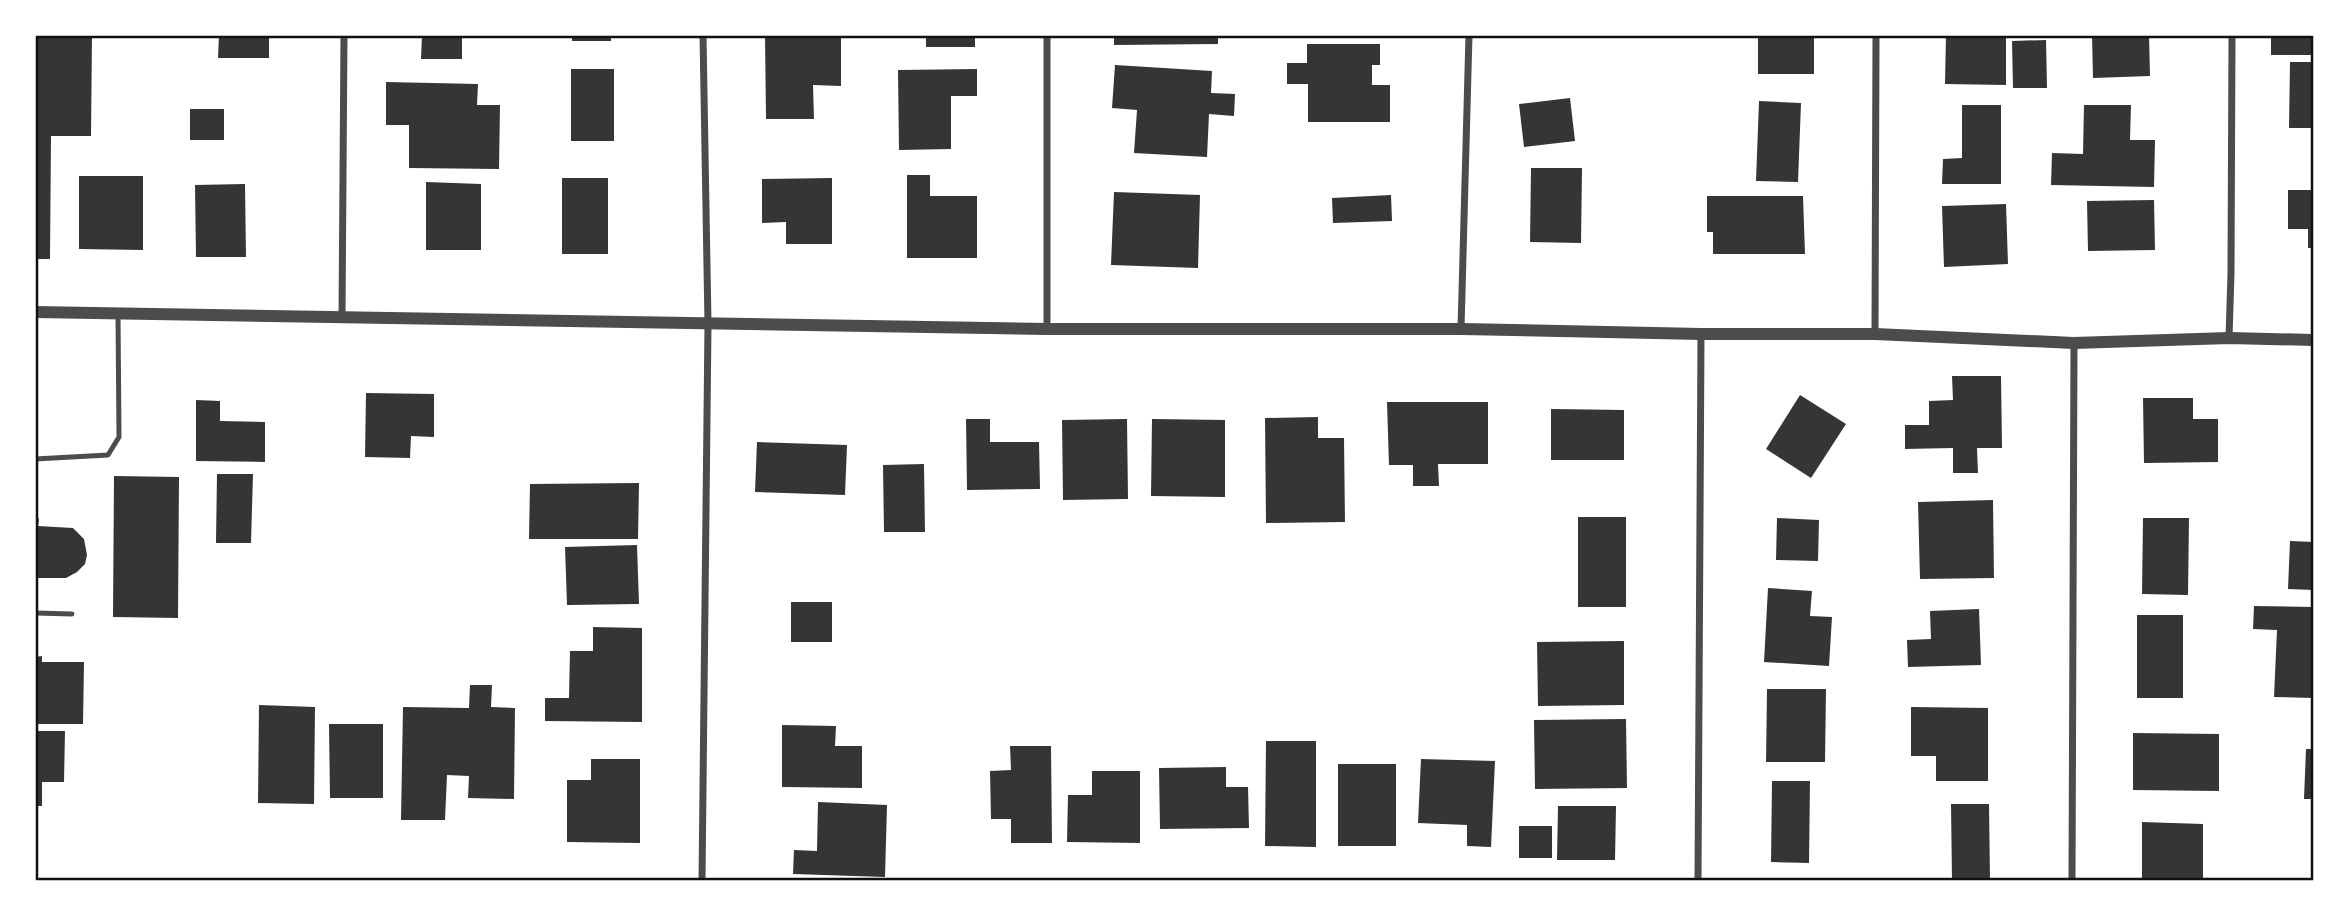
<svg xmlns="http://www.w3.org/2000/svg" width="2349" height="916" font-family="'Alegreya Sans',sans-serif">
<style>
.building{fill:#353535}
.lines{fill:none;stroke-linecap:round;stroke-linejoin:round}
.service{stroke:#4c4c4c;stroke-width:5}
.minor{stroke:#4c4c4c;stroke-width:7}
.tertiary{stroke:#4c4c4c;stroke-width:12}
.neatline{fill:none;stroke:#111;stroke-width:2.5}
</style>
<rect width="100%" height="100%" fill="#fff"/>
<path class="building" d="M 35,35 L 92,35 L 91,136 L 51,136 L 50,259 L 35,259 Z
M 219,35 L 269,35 L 269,58 L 218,58 Z
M 422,35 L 462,35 L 462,59 L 421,59 Z
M 572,35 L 611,35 L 611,41 L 572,41 Z
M 765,35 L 841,35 L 841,86 L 813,85 L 814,119 L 766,119 Z
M 926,35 L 975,35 L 975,47 L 926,47 Z
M 1114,35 L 1218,35 L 1218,44 L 1114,45 Z
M 1758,35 L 1814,35 L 1814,74 L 1758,74 Z
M 1946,35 L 2006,35 L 2006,85 L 1945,84 Z
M 2092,35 L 2149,35 L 2150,76 L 2093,78 Z
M 2271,35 L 2314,35 L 2314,55 L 2271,55 Z
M 2046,40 L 2047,88 L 2013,88 L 2012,41 Z
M 1307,44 L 1380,44 L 1380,65 L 1372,65 L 1372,85 L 1390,85 L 1390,122 L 1308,122 L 1308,84 L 1287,84 L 1287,63 L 1307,63 Z
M 2290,62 L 2314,62 L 2314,128 L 2289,128 Z
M 1115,65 L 1212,71 L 1211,93 L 1235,94 L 1234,116 L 1209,114 L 1207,157 L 1134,153 L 1137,110 L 1112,108 Z
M 571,69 L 614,69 L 614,141 L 571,141 Z
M 977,69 L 977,96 L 951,96 L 951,149 L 899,150 L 898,70 Z
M 386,82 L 478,84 L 477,105 L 500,105 L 499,169 L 409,168 L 409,125 L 386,125 Z
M 1570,98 L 1575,141 L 1524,147 L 1519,104 Z
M 1759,101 L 1801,103 L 1798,182 L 1756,181 Z
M 1962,105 L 2001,105 L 2001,184 L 1942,184 L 1943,159 L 1962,158 Z
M 2084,105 L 2131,105 L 2130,140 L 2155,140 L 2154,187 L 2051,185 L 2052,153 L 2083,154 Z
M 190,109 L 224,109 L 224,140 L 190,140 Z
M 1531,168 L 1582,168 L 1581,243 L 1530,242 Z
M 907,175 L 930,175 L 930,196 L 977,196 L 977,258 L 907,258 Z
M 79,176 L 143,176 L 143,250 L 79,249 Z
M 562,178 L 608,178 L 608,254 L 562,254 Z
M 832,178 L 832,244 L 786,244 L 786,222 L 762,223 L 762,179 Z
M 426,182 L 481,184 L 481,250 L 426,250 Z
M 245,184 L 246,257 L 196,257 L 195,185 Z
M 2288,190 L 2314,190 L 2314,248 L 2308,248 L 2308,229 L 2288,229 Z
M 1114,192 L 1200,195 L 1198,268 L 1111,265 Z
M 1391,195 L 1392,221 L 1333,223 L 1332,198 Z
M 1707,196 L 1803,196 L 1805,254 L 1713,254 L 1713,232 L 1707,232 Z
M 2154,200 L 2155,250 L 2088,251 L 2087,201 Z
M 2006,204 L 2008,264 L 1944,267 L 1942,206 Z
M 1952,376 L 2001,376 L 2002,448 L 1977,448 L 1978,473 L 1953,473 L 1953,448 L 1905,449 L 1905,425 L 1929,425 L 1929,401 L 1953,400 Z
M 366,393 L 434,394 L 434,437 L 411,436 L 410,458 L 365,457 Z
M 1800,395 L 1846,424 L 1811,478 L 1766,449 Z
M 2143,398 L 2193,398 L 2193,419 L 2218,419 L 2218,462 L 2144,463 Z
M 196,400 L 220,401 L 220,421 L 265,422 L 265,462 L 196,461 Z
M 1387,402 L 1488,402 L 1488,464 L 1438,464 L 1439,486 L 1413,486 L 1413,465 L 1389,465 Z
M 1551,409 L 1624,410 L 1624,460 L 1551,460 Z
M 1318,417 L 1318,438 L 1344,438 L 1345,522 L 1266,523 L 1265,418 Z
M 966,419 L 990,419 L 990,442 L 1039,442 L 1040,489 L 967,490 Z
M 1127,419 L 1128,499 L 1063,500 L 1062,420 Z
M 1152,419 L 1225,420 L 1225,497 L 1151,496 Z
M 757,442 L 847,445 L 845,495 L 755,492 Z
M 924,464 L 925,532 L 884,532 L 883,465 Z
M 217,474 L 253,474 L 251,543 L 216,543 Z
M 114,476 L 179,477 L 178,618 L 113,617 Z
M 639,483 L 638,539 L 529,539 L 530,484 Z
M 1993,500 L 1994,578 L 1920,579 L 1918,502 Z
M 35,509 L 39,520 L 38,526 L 73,528 L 84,539 L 87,555 L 85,564 L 77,572 L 66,578 L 35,578 Z
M 1578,517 L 1626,517 L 1626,607 L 1578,607 Z
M 1777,518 L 1819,520 L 1818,561 L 1776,560 Z
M 2143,518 L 2189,518 L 2188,595 L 2142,594 Z
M 2290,541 L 2314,542 L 2314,590 L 2288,589 Z
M 637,545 L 639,604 L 567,605 L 565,547 Z
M 1768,588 L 1812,591 L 1810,616 L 1832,617 L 1829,666 L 1764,662 Z
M 791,602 L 832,602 L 832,642 L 791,642 Z
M 2254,606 L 2314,607 L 2314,698 L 2274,697 L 2277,630 L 2253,629 Z
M 1979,609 L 1981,665 L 1908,667 L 1907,640 L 1931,639 L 1930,611 Z
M 2137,615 L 2183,615 L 2183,698 L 2137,698 Z
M 593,627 L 642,628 L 642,722 L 545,721 L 545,698 L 569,698 L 570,651 L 593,651 Z
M 1624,641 L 1624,705 L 1538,706 L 1537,642 Z
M 42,656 L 42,662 L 84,662 L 83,724 L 35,724 L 35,657 Z
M 470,685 L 492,685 L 491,707 L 515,708 L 514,799 L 468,798 L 469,776 L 447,775 L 445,820 L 401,820 L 403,707 L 469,708 Z
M 1767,689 L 1826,689 L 1825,762 L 1766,762 Z
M 259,705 L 315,707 L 314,804 L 258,803 Z
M 1911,707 L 1988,708 L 1988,781 L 1936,781 L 1936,756 L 1911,756 Z
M 1626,719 L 1627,788 L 1535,789 L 1534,720 Z
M 329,724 L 383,724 L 383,798 L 330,798 Z
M 782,725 L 836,726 L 835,746 L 862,746 L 862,788 L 782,787 Z
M 35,731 L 65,731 L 64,782 L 42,782 L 42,806 L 35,806 Z
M 2133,733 L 2219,734 L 2219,791 L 2133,790 Z
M 1266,741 L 1316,741 L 1316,847 L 1265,846 Z
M 1010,746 L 1051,746 L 1052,843 L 1011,843 L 1011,819 L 991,819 L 990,771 L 1011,770 Z
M 2306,749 L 2314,749 L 2314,799 L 2304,799 Z
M 591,759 L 640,759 L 640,843 L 567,842 L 567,780 L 591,780 Z
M 1421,759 L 1495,761 L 1491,847 L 1467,846 L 1467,825 L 1418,823 Z
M 1338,764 L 1396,764 L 1396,846 L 1338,846 Z
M 1226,767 L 1226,787 L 1248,787 L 1249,828 L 1160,829 L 1159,768 Z
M 1092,771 L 1140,771 L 1140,843 L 1067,842 L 1068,795 L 1092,795 Z
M 1772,781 L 1810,781 L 1809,863 L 1771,862 Z
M 818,802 L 887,805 L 885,877 L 793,874 L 794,850 L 817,851 Z
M 1951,804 L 1989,804 L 1990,881 L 1952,881 Z
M 1558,806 L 1616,806 L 1615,860 L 1557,860 Z
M 2142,822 L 2203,824 L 2203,881 L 2142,881 Z
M 1519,826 L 1552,826 L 1552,858 L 1519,858 Z"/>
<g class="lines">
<path class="service" d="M 35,459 L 108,455 L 119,437 L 118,313
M 35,613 L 72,614"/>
<path class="minor" d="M 1047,35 L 1047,329
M 342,317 L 344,35
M 1461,329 L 1469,35
M 1875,334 L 1876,35
M 2229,338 L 2231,273 L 2232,35
M 702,881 L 708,324 L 703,35
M 1698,881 L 1701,334
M 2072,881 L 2074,343"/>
<path class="tertiary" d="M 35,312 L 1047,329 L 1461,329 L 1701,334 L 1875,334 L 2074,343 L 2229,338 L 2314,340"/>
</g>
<rect width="2349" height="916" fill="none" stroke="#ffffff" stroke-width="74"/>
<rect x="37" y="37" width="2275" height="842" class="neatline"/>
</svg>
